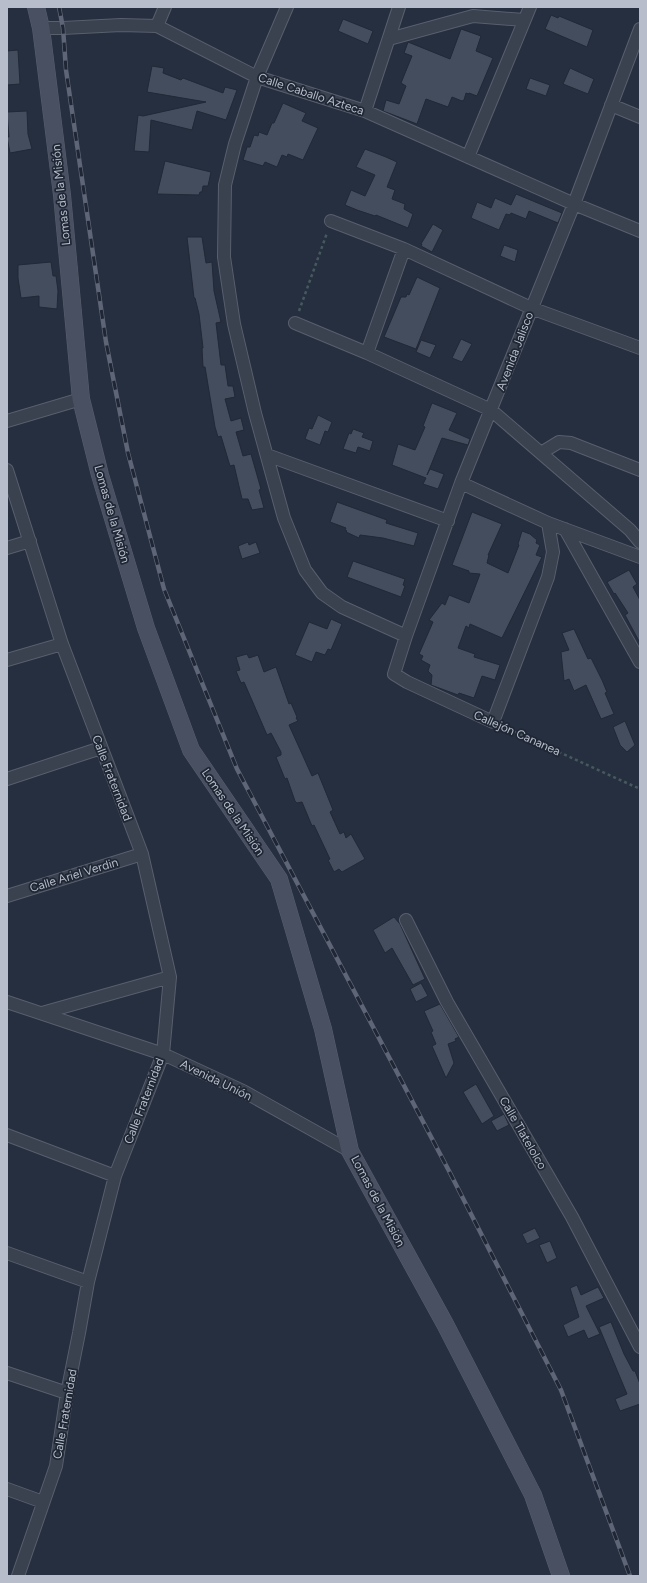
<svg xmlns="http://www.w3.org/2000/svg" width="647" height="1583" font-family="Figtree,sans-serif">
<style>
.building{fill:#434d5e;stroke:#212836}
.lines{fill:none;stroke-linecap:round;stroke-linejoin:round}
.street-casing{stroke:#585f6d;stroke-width:14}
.secondary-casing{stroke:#585f6d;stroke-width:18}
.path{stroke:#46595d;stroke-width:2.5;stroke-dasharray:3 3;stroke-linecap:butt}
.street{stroke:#3a414f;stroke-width:12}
.secondary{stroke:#495062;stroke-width:17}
.rail-casing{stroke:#5d6576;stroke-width:4.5}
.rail{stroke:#1f2634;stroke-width:3;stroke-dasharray:9;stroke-linecap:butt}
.labels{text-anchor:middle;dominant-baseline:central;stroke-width:3.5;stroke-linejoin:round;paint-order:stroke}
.street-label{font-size:12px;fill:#b7bdca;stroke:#1f2634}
</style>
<rect width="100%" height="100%" fill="#262f3f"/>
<path class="building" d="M 551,15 L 558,18 L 559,16 L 593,30 L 587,47 L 545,29 Z
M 343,19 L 373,31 L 368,44 L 338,31 Z
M 461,29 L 481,36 L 476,51 L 493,58 L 477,96 L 469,93 L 469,94 L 466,93 L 464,100 L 462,101 L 452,97 L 448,107 L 426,99 L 417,124 L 383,111 L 386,100 L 399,104 L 406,86 L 401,83 L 412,56 L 404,53 L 408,42 L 450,59 Z
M 18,50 L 20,84 L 7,85 L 7,51 Z
M 152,66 L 164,68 L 163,73 L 181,80 L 183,78 L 223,93 L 225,87 L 237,90 L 226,120 L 197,111 L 192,130 L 151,120 L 149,152 L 134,151 L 138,115 L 143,116 L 206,102 L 147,92 Z
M 570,68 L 594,79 L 588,94 L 563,84 Z
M 530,78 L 550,85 L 546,96 L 526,89 Z
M 283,103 L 306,113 L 302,121 L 318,128 L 303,160 L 288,154 L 287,157 L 282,155 L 277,167 L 265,162 L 263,166 L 243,160 L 247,147 L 250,147 L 254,135 L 258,136 L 259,132 L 267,135 L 272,123 L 274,123 Z
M 27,111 L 28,134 L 32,149 L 10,153 L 7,137 L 9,137 L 7,112 Z
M 365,149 L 386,157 L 397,162 L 387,187 L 395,190 L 392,199 L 405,204 L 404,209 L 413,214 L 408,228 L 376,215 L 375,216 L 357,210 L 345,205 L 351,190 L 365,196 L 375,175 L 356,167 Z
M 165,161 L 211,172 L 208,186 L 203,186 L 202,192 L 200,192 L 199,195 L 157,194 Z
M 516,194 L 562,213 L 558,223 L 529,211 L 526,219 L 511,213 L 510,215 L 506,214 L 499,230 L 471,218 L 477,202 L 491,208 L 495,198 L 511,205 Z
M 433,224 L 443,230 L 432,252 L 421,246 L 422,244 L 421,244 Z
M 187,237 L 202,237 L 206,263 L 212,262 L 214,291 L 221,322 L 216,323 L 221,365 L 225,365 L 228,386 L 233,386 L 235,397 L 225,399 L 231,421 L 241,418 L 244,430 L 236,432 L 243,456 L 251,454 L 261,489 L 259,490 L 264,508 L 252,510 L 248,499 L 242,499 L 234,465 L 230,466 L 221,436 L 218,437 L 215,427 L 205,367 L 203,367 L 202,348 L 203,348 L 199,314 L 195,298 L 194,298 Z
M 504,245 L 518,250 L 515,262 L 500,256 Z
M 51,262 L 53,276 L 56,276 L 58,291 L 57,309 L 39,307 L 39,296 L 21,298 L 18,278 L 18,265 Z
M 417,277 L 440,288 L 416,349 L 384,337 L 401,297 L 406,297 L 407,294 L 409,295 Z
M 461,339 L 472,344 L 462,362 L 452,358 Z
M 421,340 L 436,345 L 430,358 L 416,352 Z
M 432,403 L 457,413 L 449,430 L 470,439 L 468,445 L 442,438 L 427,475 L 430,469 L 444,474 L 438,489 L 423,484 L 426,478 L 392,465 L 398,444 L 415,450 L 425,427 L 423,426 Z
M 318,415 L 332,422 L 328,432 L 325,431 L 320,445 L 305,439 L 309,428 L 312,429 Z
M 353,429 L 364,433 L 362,437 L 373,441 L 370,451 L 358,447 L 356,453 L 343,449 L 349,433 L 351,434 Z
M 337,502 L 387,520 L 386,523 L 418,533 L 414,546 L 383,538 L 360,535 L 359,538 L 346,532 L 347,531 L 345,530 L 346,528 L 330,522 Z
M 472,512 L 502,524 L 488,555 L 489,555 L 487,563 L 508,573 L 519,545 L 518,544 L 522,531 L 530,534 L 537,540 L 536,543 L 540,545 L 536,555 L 542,557 L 502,638 L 470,624 L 469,628 L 466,626 L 458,648 L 475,654 L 474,657 L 500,665 L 495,680 L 482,676 L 474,698 L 459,693 L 458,695 L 431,685 L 432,675 L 428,671 L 430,665 L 421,660 L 423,656 L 419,654 L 433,622 L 429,620 L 442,603 L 445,605 L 449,595 L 469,603 L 480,574 L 469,573 L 469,571 L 452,565 Z
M 248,542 L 249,545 L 256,542 L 260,553 L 242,559 L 238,546 Z
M 353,561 L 405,579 L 403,585 L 405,586 L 401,597 L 347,577 Z
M 629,570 L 637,584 L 633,587 L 640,600 L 640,643 L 625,615 L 628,613 L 615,593 L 614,594 L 607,582 Z
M 331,619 L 342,624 L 331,650 L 328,649 L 325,655 L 316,652 L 312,662 L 295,655 L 309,622 L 327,629 Z
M 574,629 L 588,659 L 591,658 L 602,680 L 607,692 L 605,693 L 614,714 L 601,719 L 586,685 L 574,691 L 569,679 L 564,681 L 561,652 L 569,650 L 562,633 Z
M 247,654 L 249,658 L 258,655 L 264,672 L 276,667 L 289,704 L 291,703 L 297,717 L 296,718 L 298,721 L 289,725 L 312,776 L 318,773 L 333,810 L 330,812 L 340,834 L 344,832 L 346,838 L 351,834 L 365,859 L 342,872 L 339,869 L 334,872 L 328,860 L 330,859 L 314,825 L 312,826 L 302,802 L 297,803 L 295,801 L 287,778 L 285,779 L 276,757 L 281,755 L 281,752 L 271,733 L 267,735 L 244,682 L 241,683 L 236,671 L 240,670 L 236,657 Z
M 625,721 L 635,745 L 627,752 L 620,745 L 613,727 Z
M 394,917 L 400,924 L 425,979 L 413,985 L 392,948 L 385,953 L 373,930 Z
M 421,983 L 428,996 L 416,1002 L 410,989 Z
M 440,1004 L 459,1037 L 455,1039 L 456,1041 L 448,1044 L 454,1063 L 446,1078 L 432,1046 L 436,1044 L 431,1032 L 433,1031 L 424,1011 Z
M 476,1084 L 494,1116 L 482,1124 L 463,1092 Z
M 504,1114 L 509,1125 L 497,1131 L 491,1121 Z
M 535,1228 L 540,1238 L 527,1244 L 522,1234 Z
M 550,1241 L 557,1258 L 547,1263 L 539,1245 Z
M 577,1285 L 581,1295 L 598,1287 L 604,1298 L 586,1306 L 600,1334 L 588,1339 L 584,1330 L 568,1337 L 563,1325 L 579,1317 L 570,1288 Z
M 611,1322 L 624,1354 L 633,1371 L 635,1371 L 640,1384 L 640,1404 L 620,1411 L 615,1399 L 627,1394 L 599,1327 Z"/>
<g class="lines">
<defs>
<path id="street" d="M 287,7 L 257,77 L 235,144 L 225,185 L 224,257 L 234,324 L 255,413 L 284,518 L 305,570 L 322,593 L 342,607 L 406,636
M 157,26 L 165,7
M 41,28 L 63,28 L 121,25 L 157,26 L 257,77 L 365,111 L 574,204 L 640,231
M 389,39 L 473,16 L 524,20
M 611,105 L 640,117
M 365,111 L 399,7
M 468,157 L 530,7
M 331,221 L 404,249 L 531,308 L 640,348
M 295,323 L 367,353 L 491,410 L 630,530 L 640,542
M 367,353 L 404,249
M 7,421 L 81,399
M 541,453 L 559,442 L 571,443 L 640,470
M 267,455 L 448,521
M 7,470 L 62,644 L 142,854 L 170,977 L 163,1054 L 115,1176 L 88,1282 L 79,1333 L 67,1393 L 56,1466 L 18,1576
M 461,483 L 548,523 L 640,557
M 548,523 L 553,552 L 548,577 L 493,722 L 407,682 L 394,674 L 406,636 L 461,483 L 574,204 L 640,29
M 565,529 L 640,662
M 7,548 L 30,541
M 7,660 L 62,644
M 7,779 L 101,748
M 7,896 L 142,854
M 406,920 L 447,1002 L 572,1217 L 640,1347
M 7,1002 L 163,1054 L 243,1091 L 350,1151
M 42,1013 L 170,977
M 7,1135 L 115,1176
M 7,1253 L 88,1282
M 7,1373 L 67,1393
M 7,1489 L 43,1502"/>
<path id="secondary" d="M 36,7 L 41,28 L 62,195 L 81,399 L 100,475 L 146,628 L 191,750 L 279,879 L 323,1029 L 350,1151 L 445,1324 L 533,1495 L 561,1576"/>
</defs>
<use href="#street" class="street-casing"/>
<use href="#secondary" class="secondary-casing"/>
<path class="path" d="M 299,311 L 327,233
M 504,727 L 640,789"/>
<use href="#street" class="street"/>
<use href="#secondary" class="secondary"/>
<defs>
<path id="rail" d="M 59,7 L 63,28 L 66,70 L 106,342 L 128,453 L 164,589 L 237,769 L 448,1169 L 561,1390 L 630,1576"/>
</defs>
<use href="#rail" class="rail-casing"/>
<use href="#rail" class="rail"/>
</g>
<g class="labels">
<g class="street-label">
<text transform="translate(311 94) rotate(18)">Calle Caballo Azteca</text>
<text transform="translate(61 195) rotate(-96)">Lomas de la Misión</text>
<text transform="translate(515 351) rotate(-69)">Avenida Jalisco</text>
<text transform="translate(112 514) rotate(74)">Lomas de la Misión</text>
<text transform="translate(517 733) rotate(24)">Callejón Cananea</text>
<text transform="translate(112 778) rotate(69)">Calle Fraternidad</text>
<text transform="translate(233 812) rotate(56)">Lomas de la Misión</text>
<text transform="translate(74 875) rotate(-17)">Calle Ariel Verdin</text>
<text transform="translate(216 1080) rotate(26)">Avenida Unión</text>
<text transform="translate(144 1101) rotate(-69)">Calle Fraternidad</text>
<text transform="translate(523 1133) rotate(60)">Calle Tlatelolco</text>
<text transform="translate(378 1201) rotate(62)">Lomas de la Misión</text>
<text transform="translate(65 1414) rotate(-80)">Calle Fraternidad</text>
</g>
</g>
<rect width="647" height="1583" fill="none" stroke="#b7bdca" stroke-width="16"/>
</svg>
